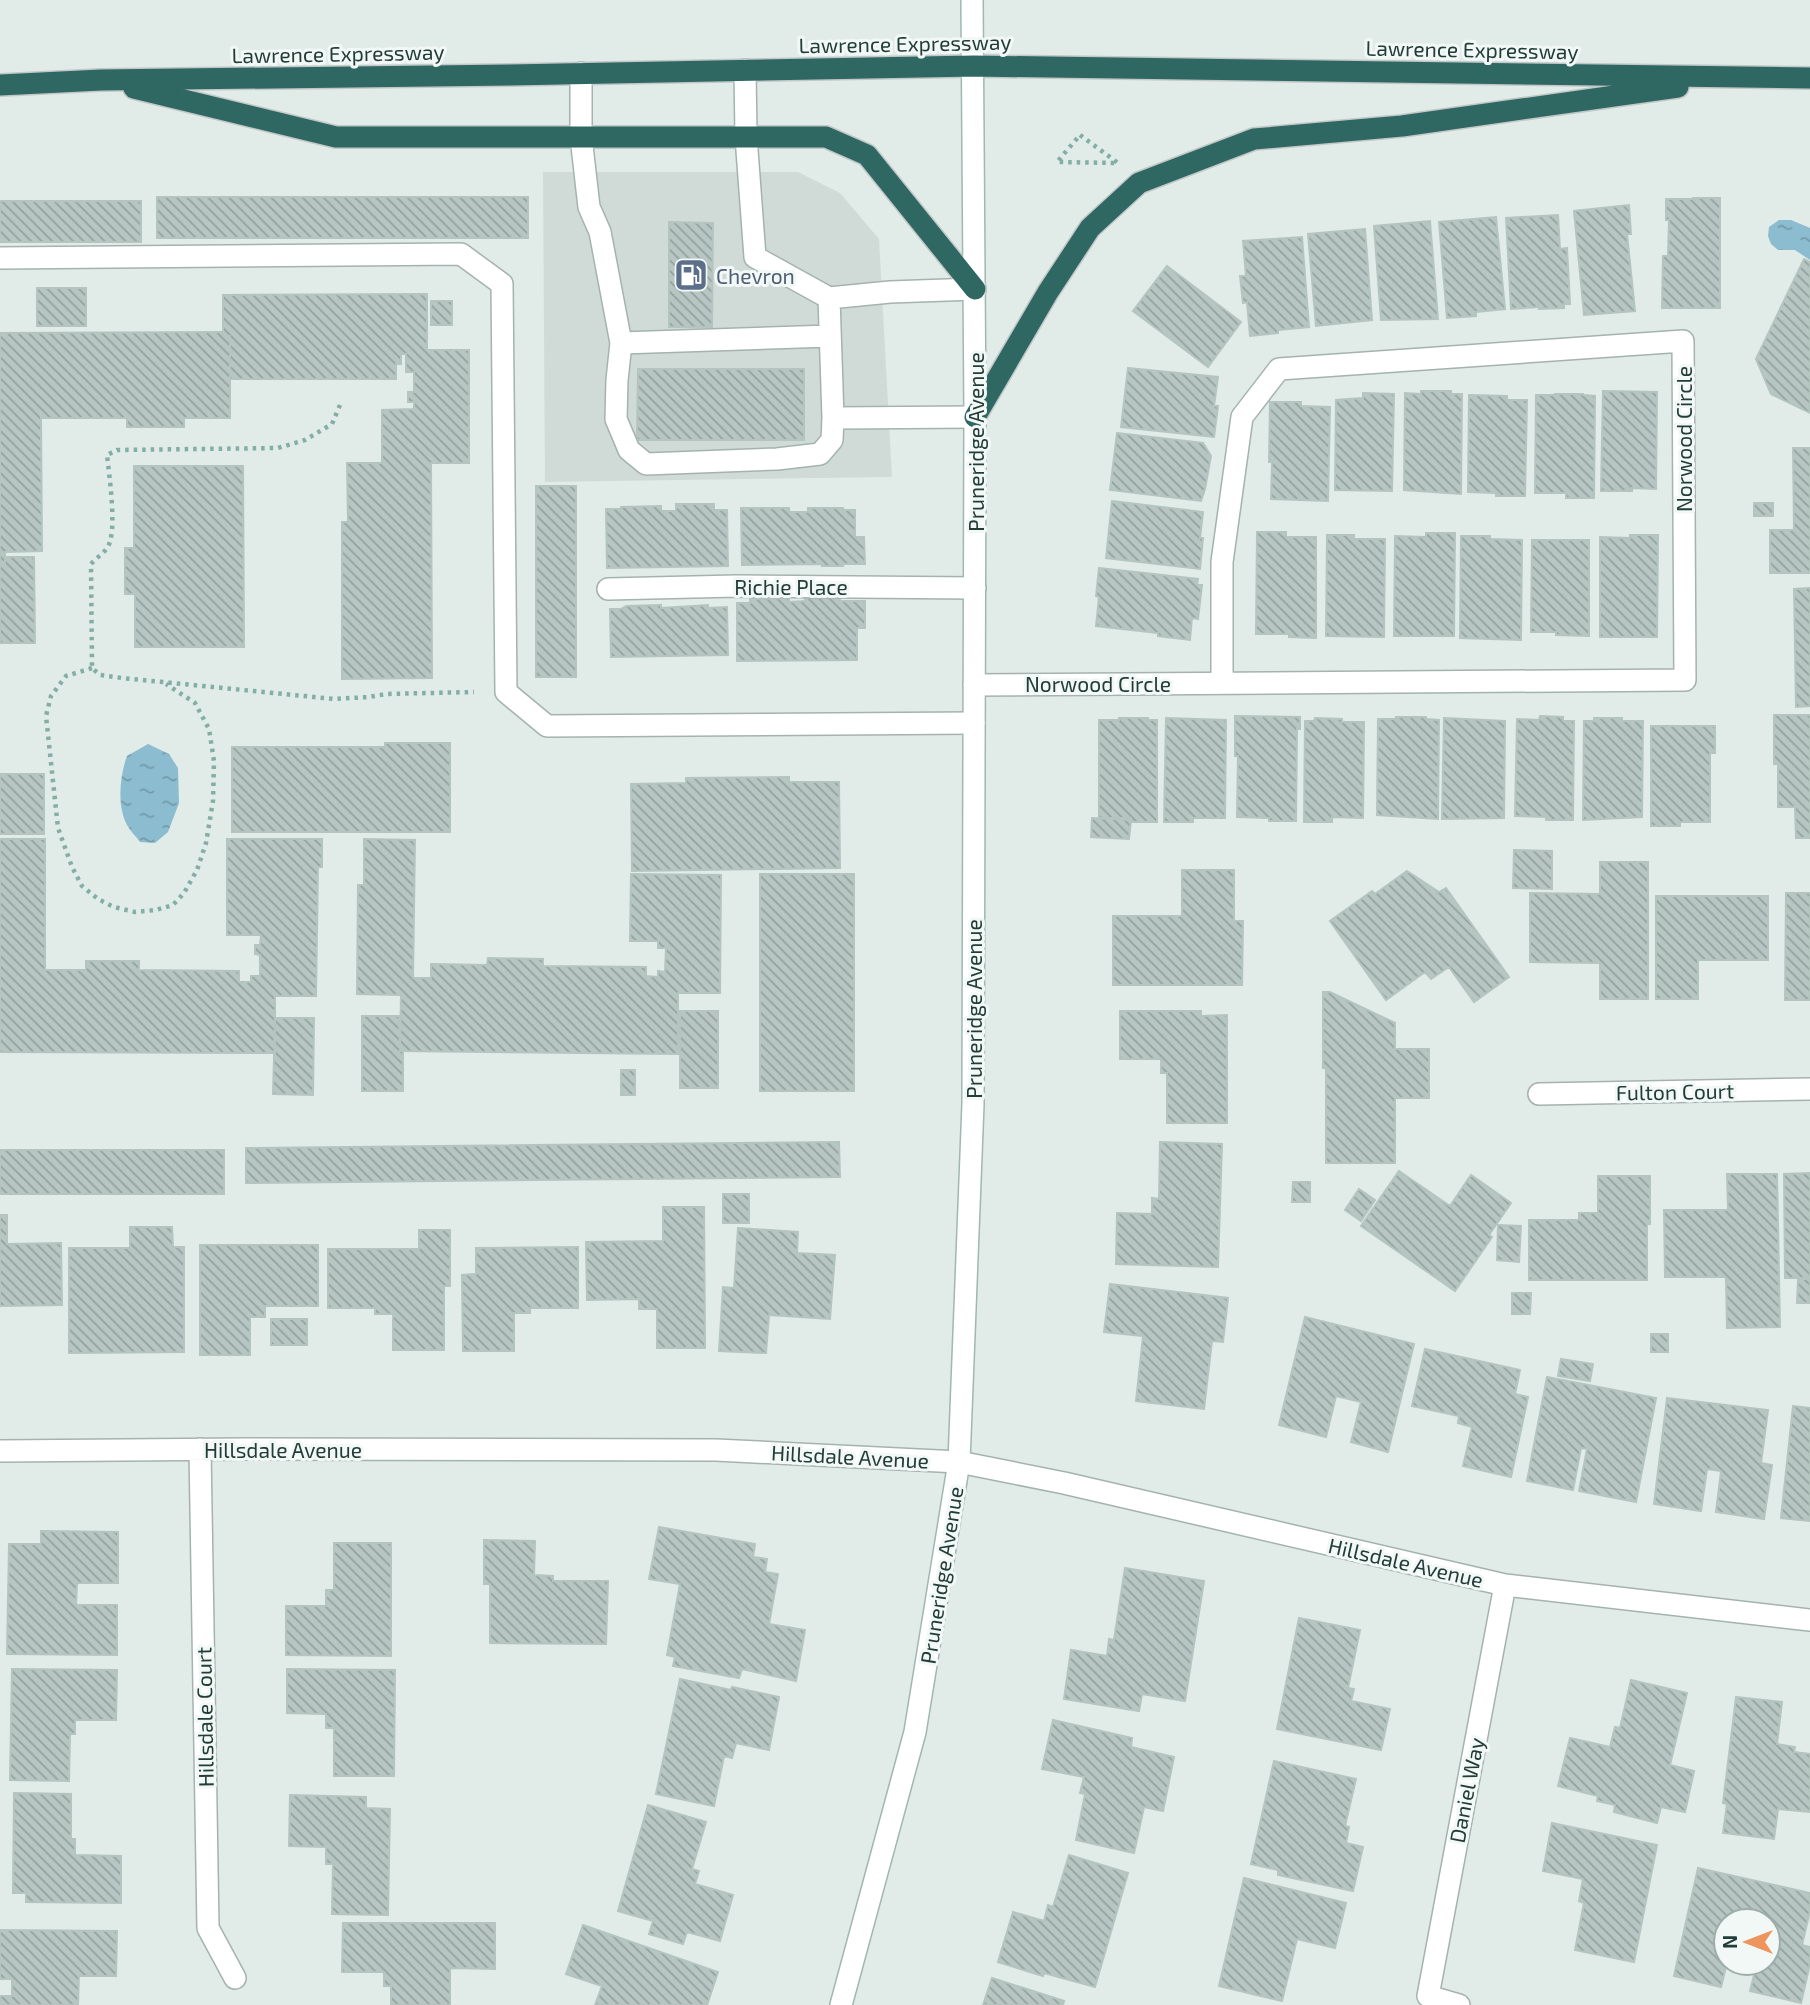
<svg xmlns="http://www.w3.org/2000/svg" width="1810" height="2005" font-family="'Exo 2',sans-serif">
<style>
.built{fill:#d0dbd7}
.water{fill:url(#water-ripples)}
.building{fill:url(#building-back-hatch);stroke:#b4c5c0;stroke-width:2}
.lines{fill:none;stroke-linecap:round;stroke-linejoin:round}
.lane-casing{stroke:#a4b3b0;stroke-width:24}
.street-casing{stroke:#a4b3b0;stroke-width:24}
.secondary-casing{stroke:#a0b7b2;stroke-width:24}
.highway-casing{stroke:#c1c8c7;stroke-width:24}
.path{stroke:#83aea6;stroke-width:4.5;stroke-dasharray:3.5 5;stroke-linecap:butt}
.lane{stroke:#fff;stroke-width:21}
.street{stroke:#fff;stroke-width:21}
.secondary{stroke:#fff;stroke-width:21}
.highway{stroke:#2f6763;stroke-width:21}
.labels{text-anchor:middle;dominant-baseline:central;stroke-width:6;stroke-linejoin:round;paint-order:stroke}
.street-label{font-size:21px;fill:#223c38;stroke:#f2f8f6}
.service-label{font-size:21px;fill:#4e5e75;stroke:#f2f8f6;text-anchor:start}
</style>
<defs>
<pattern id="water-ripples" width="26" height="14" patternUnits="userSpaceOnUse" patternTransform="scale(1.75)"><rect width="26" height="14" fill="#8bbccf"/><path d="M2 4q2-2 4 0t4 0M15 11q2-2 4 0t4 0" fill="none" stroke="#719aa9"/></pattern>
<pattern id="building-back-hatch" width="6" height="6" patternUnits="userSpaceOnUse" patternTransform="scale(1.75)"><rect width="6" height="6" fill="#b7c6c2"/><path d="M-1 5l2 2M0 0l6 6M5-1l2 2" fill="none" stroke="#94a29f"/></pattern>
</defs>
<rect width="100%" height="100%" fill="#e1ebe8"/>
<path class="built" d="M 543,172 L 798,172 L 840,193 L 879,239 L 892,477 L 545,482 Z"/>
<path class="water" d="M 1779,220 L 1791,220 L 1810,228 L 1810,260 L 1795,250 L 1778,250 L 1771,244 L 1768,236 L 1769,227 Z
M 148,744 L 169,754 L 178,768 L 179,803 L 168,832 L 155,843 L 140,842 C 136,836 129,830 126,823 C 117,804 120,775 127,756 Z"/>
<path class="building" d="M 157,197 L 528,197 L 528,238 L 157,238 Z
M 1693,198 L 1720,198 L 1720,308 L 1662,308 L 1663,256 L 1668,256 L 1669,220 L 1666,220 L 1666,199 L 1693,199 Z
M 0,201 L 141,201 L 141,242 L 0,242 Z
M 1629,205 L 1631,234 L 1627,234 L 1635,311 L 1584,315 L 1574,211 Z
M 1558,215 L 1560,249 L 1567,248 L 1570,304 L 1564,304 L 1564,308 L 1539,309 L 1539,307 L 1511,309 L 1506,218 Z
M 1496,217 L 1505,309 L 1476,312 L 1476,316 L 1447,318 L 1439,222 Z
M 1430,221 L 1438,319 L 1381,320 L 1374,226 Z
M 669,222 L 713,223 L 712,327 L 669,327 Z
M 1365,229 L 1372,320 L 1316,326 L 1308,234 Z
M 1302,237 L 1309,327 L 1278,330 L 1278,333 L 1250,336 L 1247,302 L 1243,303 L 1240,276 L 1246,276 L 1243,241 Z
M 1804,259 L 1810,262 L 1810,413 L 1771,394 L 1756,359 Z
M 1167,266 L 1241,322 L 1208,367 L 1133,311 Z
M 37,288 L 86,288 L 86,326 L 37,326 Z
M 427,294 L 427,350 L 469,350 L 469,463 L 431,463 L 432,678 L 342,679 L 342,522 L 348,522 L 347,463 L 382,463 L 382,410 L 414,409 L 414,402 L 408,402 L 408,392 L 414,392 L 414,372 L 406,372 L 406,354 L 401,354 L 401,364 L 396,364 L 396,379 L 230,379 L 230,336 L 223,336 L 223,295 Z
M 431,301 L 452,301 L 452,325 L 431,325 Z
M 223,332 L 223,336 L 230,336 L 230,418 L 184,418 L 184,427 L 127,427 L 127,418 L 41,418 L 42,551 L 5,552 L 5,564 L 0,564 L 0,333 Z
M 1128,368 L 1218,377 L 1214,406 L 1218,406 L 1214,437 L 1121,427 Z
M 638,369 L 804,369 L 804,440 L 637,440 Z
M 1421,391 L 1451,391 L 1451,394 L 1462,394 L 1461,494 L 1404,490 L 1405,393 L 1421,394 Z
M 1603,391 L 1657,392 L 1656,489 L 1632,488 L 1632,491 L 1601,491 Z
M 1363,393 L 1394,394 L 1392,491 L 1335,490 L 1336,400 L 1363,398 Z
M 1555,394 L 1583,394 L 1583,395 L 1595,396 L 1594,498 L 1566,498 L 1566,493 L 1535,493 L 1536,395 L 1555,395 Z
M 1469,395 L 1507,396 L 1507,400 L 1527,400 L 1525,496 L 1496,496 L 1496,493 L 1468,492 Z
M 1270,402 L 1301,402 L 1301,406 L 1330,407 L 1328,501 L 1271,499 L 1272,462 L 1269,462 Z
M 1117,433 L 1203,443 L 1211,456 L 1205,489 L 1201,501 L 1110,490 Z
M 1793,448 L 1810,448 L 1810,573 L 1770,573 L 1770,530 L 1794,530 Z
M 134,466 L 243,466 L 244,647 L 135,647 L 135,594 L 125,594 L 125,548 L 134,548 Z
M 536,486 L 576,486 L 576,677 L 536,677 Z
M 1112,501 L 1203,512 L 1200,538 L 1203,538 L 1200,569 L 1106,558 Z
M 1754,503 L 1773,503 L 1773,516 L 1754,516 Z
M 676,504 L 714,504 L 714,510 L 727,510 L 728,566 L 607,568 L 606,509 L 621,509 L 621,507 L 661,506 L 661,511 L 676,511 Z
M 741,508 L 789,508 L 789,512 L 808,512 L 808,508 L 843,508 L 843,510 L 855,510 L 855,537 L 864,537 L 865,564 L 842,564 L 843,566 L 822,566 L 822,564 L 742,565 Z
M 1257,532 L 1286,532 L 1286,537 L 1316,537 L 1316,638 L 1289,637 L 1289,634 L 1256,634 Z
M 1426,533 L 1455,533 L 1454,636 L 1394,636 L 1395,536 L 1426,537 Z
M 1327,535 L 1354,535 L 1354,539 L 1385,539 L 1384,637 L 1326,636 Z
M 1630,535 L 1658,535 L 1657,637 L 1600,637 L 1600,537 L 1630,538 Z
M 1461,536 L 1490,536 L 1490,539 L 1522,540 L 1521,640 L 1460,638 Z
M 1532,540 L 1589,540 L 1589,636 L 1556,635 L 1556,632 L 1531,632 Z
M 5,557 L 34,557 L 35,643 L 0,643 L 0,564 L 5,564 Z
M 1099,568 L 1198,579 L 1197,585 L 1202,585 L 1198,619 L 1192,618 L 1190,640 L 1158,636 L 1158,633 L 1096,626 L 1099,597 L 1096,596 Z
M 1810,588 L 1810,706 L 1796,707 L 1794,589 Z
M 840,597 L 840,601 L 865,601 L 865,628 L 857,628 L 857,660 L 737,661 L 737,603 L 750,603 L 750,599 L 789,598 L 789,602 L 805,601 L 805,598 Z
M 661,605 L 661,608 L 708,605 L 708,608 L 727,607 L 728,655 L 611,657 L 610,609 L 621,609 L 626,606 Z
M 1774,715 L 1810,715 L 1810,838 L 1796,838 L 1795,807 L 1778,807 L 1778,764 L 1774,764 Z
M 1235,716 L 1300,717 L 1300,729 L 1297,729 L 1296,821 L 1269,821 L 1269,818 L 1237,817 L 1238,756 L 1235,756 Z
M 1540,716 L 1563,717 L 1563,721 L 1574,721 L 1573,820 L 1546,820 L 1546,817 L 1515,816 L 1517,719 L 1539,720 Z
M 1396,717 L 1426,717 L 1426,719 L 1439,720 L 1438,819 L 1377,815 L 1378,719 L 1396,719 Z
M 1119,718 L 1148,718 L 1148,720 L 1157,720 L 1157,822 L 1131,822 L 1131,818 L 1099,818 L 1099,720 L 1119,720 Z
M 1166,718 L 1226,720 L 1225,818 L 1193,818 L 1193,822 L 1164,822 Z
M 1315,718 L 1342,719 L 1342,722 L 1364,722 L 1363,818 L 1332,817 L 1332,822 L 1304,822 L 1305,721 L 1314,721 Z
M 1444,718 L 1505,721 L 1504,818 L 1442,819 Z
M 1594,718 L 1622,718 L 1622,721 L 1643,721 L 1642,817 L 1583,820 L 1584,721 L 1594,721 Z
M 1651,726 L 1715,726 L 1715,753 L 1710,753 L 1710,822 L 1680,822 L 1680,826 L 1651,826 Z
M 385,743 L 450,743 L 450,832 L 232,832 L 232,747 L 385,747 Z
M 0,774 L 44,774 L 44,834 L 0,834 Z
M 789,777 L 789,782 L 839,782 L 840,868 L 632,871 L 631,784 L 686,783 L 686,778 Z
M 1092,818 L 1131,820 L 1129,839 L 1091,837 Z
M 0,839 L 45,839 L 45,970 L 86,970 L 86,961 L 139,961 L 139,970 L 239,971 L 239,982 L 251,982 L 251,976 L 260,976 L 260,955 L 255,954 L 255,945 L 260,945 L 261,935 L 227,935 L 227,839 L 322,839 L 322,867 L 318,867 L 316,996 L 275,996 L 275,1053 L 0,1052 Z
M 364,839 L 415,840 L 413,978 L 431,978 L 431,964 L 487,965 L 488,958 L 543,959 L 543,966 L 646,967 L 646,976 L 658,977 L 658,971 L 665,972 L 666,948 L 658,948 L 658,941 L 630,941 L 631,874 L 721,875 L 720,993 L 678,993 L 678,1054 L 400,1051 L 401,995 L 357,994 L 358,885 L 364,885 Z
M 1514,850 L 1552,851 L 1552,889 L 1513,888 Z
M 1600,862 L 1648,862 L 1648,999 L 1600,999 L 1600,963 L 1530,962 L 1530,893 L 1600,894 Z
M 1182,870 L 1234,870 L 1234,921 L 1243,921 L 1242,985 L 1113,985 L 1113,916 L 1182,916 Z
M 1407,871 L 1439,892 L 1446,888 L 1509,977 L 1474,1002 L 1449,967 L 1431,979 L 1425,972 L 1386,1000 L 1330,921 L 1372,891 L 1375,894 Z
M 760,874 L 854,874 L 854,1091 L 760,1091 Z
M 1786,893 L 1810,893 L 1810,1000 L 1785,1000 Z
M 1656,896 L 1768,896 L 1768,960 L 1698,960 L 1698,999 L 1656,999 Z
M 1323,992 L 1330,992 L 1395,1023 L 1395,1049 L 1429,1049 L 1429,1098 L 1395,1098 L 1395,1163 L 1326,1163 L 1326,1068 L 1323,1068 Z
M 680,1011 L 718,1011 L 718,1088 L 680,1088 Z
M 1120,1011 L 1201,1011 L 1201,1016 L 1227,1015 L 1227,1123 L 1167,1123 L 1167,1073 L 1161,1073 L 1161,1059 L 1120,1059 Z
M 362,1016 L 399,1016 L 400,1051 L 403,1051 L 403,1091 L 362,1091 Z
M 275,1018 L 314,1018 L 313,1095 L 273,1094 Z
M 621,1070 L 635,1070 L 635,1095 L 621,1095 Z
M 839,1142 L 840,1177 L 246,1183 L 246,1148 Z
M 1160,1142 L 1222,1144 L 1218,1267 L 1116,1264 L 1117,1213 L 1152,1214 L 1152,1198 L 1159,1199 Z
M 0,1150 L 224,1150 L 224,1194 L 0,1194 Z
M 1399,1171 L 1450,1206 L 1471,1175 L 1511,1203 L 1489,1235 L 1492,1237 L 1455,1291 L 1361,1226 Z
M 1810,1173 L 1810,1278 L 1785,1278 L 1784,1174 Z
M 1727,1174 L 1777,1174 L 1780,1327 L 1727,1328 L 1726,1277 L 1665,1277 L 1664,1210 L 1728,1210 Z
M 1598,1176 L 1650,1176 L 1650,1224 L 1647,1224 L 1647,1280 L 1529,1280 L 1529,1220 L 1579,1220 L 1579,1213 L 1598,1213 Z
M 1293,1182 L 1310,1182 L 1310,1202 L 1292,1202 Z
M 1359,1189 L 1375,1200 L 1361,1221 L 1345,1210 Z
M 723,1194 L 749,1194 L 749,1223 L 723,1223 Z
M 663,1207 L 704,1207 L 705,1348 L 657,1348 L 657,1309 L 639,1309 L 639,1299 L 587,1300 L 586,1242 L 663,1241 Z
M 0,1215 L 7,1215 L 7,1244 L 61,1243 L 62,1305 L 0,1306 Z
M 1498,1225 L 1521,1226 L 1519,1262 L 1497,1260 Z
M 130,1227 L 172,1227 L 173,1247 L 184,1247 L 184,1352 L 69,1353 L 69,1248 L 130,1248 Z
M 738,1228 L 798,1232 L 797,1253 L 835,1255 L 830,1319 L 769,1315 L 766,1353 L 719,1351 L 723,1287 L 734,1288 Z
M 419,1230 L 450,1230 L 450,1286 L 444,1286 L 444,1350 L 393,1350 L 393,1314 L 375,1314 L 375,1308 L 328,1308 L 328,1249 L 419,1249 Z
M 200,1245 L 318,1245 L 318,1306 L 265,1306 L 265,1317 L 250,1317 L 250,1355 L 200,1355 Z
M 578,1247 L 578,1308 L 530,1308 L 530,1313 L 514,1313 L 514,1351 L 463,1351 L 462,1275 L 476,1274 L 476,1248 Z
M 1798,1279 L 1810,1279 L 1810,1303 L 1797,1303 Z
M 1110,1284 L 1228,1298 L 1223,1342 L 1212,1341 L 1204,1409 L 1136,1401 L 1143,1336 L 1104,1332 Z
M 1512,1293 L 1531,1293 L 1530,1314 L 1512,1314 Z
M 1305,1317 L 1414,1344 L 1388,1452 L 1351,1442 L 1361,1402 L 1336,1396 L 1326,1437 L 1279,1425 Z
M 271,1319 L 307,1319 L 307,1345 L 271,1345 Z
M 1651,1334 L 1668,1334 L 1668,1352 L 1651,1352 Z
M 1425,1349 L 1520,1370 L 1515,1394 L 1528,1397 L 1511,1477 L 1463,1466 L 1472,1427 L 1458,1423 L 1459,1416 L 1412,1406 Z
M 1561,1359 L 1593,1364 L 1590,1381 L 1558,1376 Z
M 1547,1377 L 1656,1398 L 1636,1502 L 1579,1491 L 1587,1449 L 1581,1448 L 1573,1490 L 1527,1481 Z
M 1667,1398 L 1768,1410 L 1761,1463 L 1772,1465 L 1764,1519 L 1716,1512 L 1721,1471 L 1707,1469 L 1701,1511 L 1654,1504 Z
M 1793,1406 L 1810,1408 L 1810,1521 L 1781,1518 Z
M 659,1527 L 755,1544 L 753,1557 L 767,1559 L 765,1572 L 778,1574 L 769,1624 L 805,1630 L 796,1681 L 742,1669 L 739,1678 L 673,1666 L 675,1657 L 667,1655 L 680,1584 L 649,1579 Z
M 41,1531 L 118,1532 L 118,1583 L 77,1583 L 76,1605 L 117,1605 L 117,1655 L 7,1654 L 9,1544 L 41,1544 Z
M 484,1540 L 535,1541 L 534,1575 L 553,1576 L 553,1581 L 608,1581 L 606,1644 L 490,1643 L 490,1584 L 484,1584 Z
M 334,1543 L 391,1543 L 391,1656 L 286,1655 L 286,1606 L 326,1606 L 326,1590 L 334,1590 Z
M 1125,1568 L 1204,1581 L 1185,1701 L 1142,1694 L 1139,1711 L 1064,1699 L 1071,1650 L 1107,1656 L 1109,1639 L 1114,1640 Z
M 1299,1618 L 1360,1630 L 1348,1688 L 1354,1689 L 1351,1701 L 1390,1709 L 1381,1750 L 1277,1729 Z
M 12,1669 L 117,1670 L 116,1720 L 75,1720 L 75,1734 L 70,1734 L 69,1781 L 10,1780 Z
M 287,1669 L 395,1670 L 394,1776 L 334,1776 L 334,1728 L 326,1728 L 326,1714 L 287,1713 Z
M 680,1679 L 731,1690 L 732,1687 L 779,1697 L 769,1750 L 736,1743 L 732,1758 L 724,1756 L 714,1806 L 656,1794 Z
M 1631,1680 L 1687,1693 L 1670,1765 L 1694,1771 L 1685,1812 L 1661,1807 L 1657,1823 L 1614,1812 L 1615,1805 L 1597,1801 L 1598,1796 L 1558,1786 L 1570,1738 L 1610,1747 L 1615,1727 L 1620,1728 Z
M 1736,1697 L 1782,1702 L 1777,1744 L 1795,1747 L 1794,1752 L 1810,1754 L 1810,1812 L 1778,1809 L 1774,1839 L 1723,1833 L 1727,1804 L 1723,1803 Z
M 1053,1720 L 1132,1738 L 1131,1747 L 1174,1757 L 1163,1811 L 1144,1807 L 1134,1853 L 1076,1840 L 1085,1794 L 1080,1793 L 1084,1777 L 1042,1769 Z
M 1274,1761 L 1356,1779 L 1345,1826 L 1349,1827 L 1346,1843 L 1363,1847 L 1353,1891 L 1278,1875 L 1278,1870 L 1251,1864 Z
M 14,1793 L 71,1794 L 71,1839 L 75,1839 L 75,1855 L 121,1856 L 121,1903 L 26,1902 L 26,1893 L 13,1893 Z
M 290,1795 L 366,1797 L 366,1808 L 390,1809 L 388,1915 L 332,1914 L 333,1864 L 326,1864 L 326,1847 L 289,1846 Z
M 648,1805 L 706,1822 L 692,1869 L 699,1871 L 695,1884 L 733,1895 L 720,1941 L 687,1932 L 683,1944 L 649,1934 L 653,1921 L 618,1911 Z
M 1552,1823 L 1657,1845 L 1634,1962 L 1575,1950 L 1584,1903 L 1579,1901 L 1583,1879 L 1543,1871 Z
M 1069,1855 L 1128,1873 L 1095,1987 L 1044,1973 L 1043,1976 L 998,1962 L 1013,1912 L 1044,1921 L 1048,1905 L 1053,1907 Z
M 1698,1868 L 1810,1893 L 1810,1911 L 1802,1945 L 1810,1947 L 1810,1964 L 1801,2003 L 1750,1991 L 1757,1963 L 1768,1963 L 1768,1921 L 1726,1921 L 1727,1963 L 1721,1987 L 1674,1976 Z
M 1244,1878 L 1346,1903 L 1335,1948 L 1297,1939 L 1282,2001 L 1219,1986 Z
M 343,1923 L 495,1923 L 495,1969 L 450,1968 L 450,2005 L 391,2005 L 391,1986 L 384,1986 L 384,1972 L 342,1972 Z
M 583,1925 L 718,1972 L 707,2005 L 669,2005 L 661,2003 L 661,2005 L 595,2005 L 602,1986 L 566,1974 Z
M 0,1930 L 117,1931 L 116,1976 L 79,1976 L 78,2005 L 0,2005 L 0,1996 L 12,1996 L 12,1979 L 0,1979 Z
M 992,1978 L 1064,2001 L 1063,2005 L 983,2005 Z"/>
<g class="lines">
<defs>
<path id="lane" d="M 745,70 L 746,137 L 755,257 L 829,298
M 581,73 L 581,137 L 589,207 L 600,232 L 621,343 L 830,336
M 975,289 L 890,292 L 829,298 L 833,418 L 975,417
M 621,343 L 617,380 L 616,419 L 629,450 L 646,464 L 777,459 L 820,454 L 832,440 L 833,418
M 608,589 L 736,586 L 975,588"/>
<path id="street" d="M 0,258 L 461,254 L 502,284 L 506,692 L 547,726 L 974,723
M 974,685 L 1685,680 L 1683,341 L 1279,369 L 1242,417 L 1222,562 L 1222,683
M 1539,1094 L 1810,1089
M 200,1449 L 208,1928 L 235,1978
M 0,1451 L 246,1449 L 716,1450 L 959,1462 L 1064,1483 L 1505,1585 L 1810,1620
M 1459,2005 L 1428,1996 L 1505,1585"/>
<path id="secondary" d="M 841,2005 L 915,1732 L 959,1462 L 973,1104 L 975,417 L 972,0"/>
<path id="highway" d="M 0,85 L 101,80 L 510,75 L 974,66 L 1810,78
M 134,88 L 336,137 L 826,137 L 867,155 L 975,289
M 975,417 L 1048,292 L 1090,228 L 1139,183 L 1254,139 L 1402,126 L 1678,87"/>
</defs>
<use href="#lane" class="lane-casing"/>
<use href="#street" class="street-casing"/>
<use href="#secondary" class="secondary-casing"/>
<use href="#highway" class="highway-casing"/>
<path class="path" d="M 1080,135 L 1118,163 L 1057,162 Z
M 340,405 L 332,424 L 305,440 L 278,448 L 117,450 L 107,455 C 109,474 118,534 107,548 C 103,554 96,558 91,564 L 92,668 L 100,675 L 122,678 L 334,699 L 369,697 L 386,694 L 474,692
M 92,668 L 66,676 L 51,696 L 46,716 L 58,828 L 72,867 L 82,886 L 98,899 L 114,907 L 135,912 L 156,910 L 173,905 L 184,893 L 197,870 L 206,843 L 213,801 L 214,761 L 209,729 L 195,703 L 166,684"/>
<use href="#lane" class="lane"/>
<use href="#street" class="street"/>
<use href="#secondary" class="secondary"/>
<use href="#highway" class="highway"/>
</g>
<defs>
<symbol id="fuel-square" viewBox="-11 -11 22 22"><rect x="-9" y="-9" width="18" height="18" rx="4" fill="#5c6f8a" stroke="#f2f8f6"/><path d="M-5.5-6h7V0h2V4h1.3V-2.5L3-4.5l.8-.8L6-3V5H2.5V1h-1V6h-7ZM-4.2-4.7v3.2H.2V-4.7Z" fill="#fff"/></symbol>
</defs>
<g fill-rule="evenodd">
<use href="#fuel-square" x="672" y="256" width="38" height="38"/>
</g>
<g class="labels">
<g class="street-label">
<text transform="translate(905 43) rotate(-1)">Lawrence Expressway</text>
<text transform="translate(1472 49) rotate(1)">Lawrence Expressway</text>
<text transform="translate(338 53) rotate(-1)">Lawrence Expressway</text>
<text transform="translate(1683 439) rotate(-90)">Norwood Circle</text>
<text transform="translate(975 442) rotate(-90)">Pruneridge Avenue</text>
<text x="791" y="586">Richie Place</text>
<text x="1098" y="683">Norwood Circle</text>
<text transform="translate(973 1009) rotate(-90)">Pruneridge Avenue</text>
<text transform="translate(1675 1091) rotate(-1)">Fulton Court</text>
<text x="283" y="1449">Hillsdale Avenue</text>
<text transform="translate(850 1456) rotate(3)">Hillsdale Avenue</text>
<text transform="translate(1406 1562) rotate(13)">Hillsdale Avenue</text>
<text transform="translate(941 1575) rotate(-81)">Pruneridge Avenue</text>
<text transform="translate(204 1717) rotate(-91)">Hillsdale Court</text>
<text transform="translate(1466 1790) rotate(-79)">Daniel Way</text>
</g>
<g class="service-label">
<text x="716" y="275">Chevron</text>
</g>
</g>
<g transform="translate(1747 1942) rotate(270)"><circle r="33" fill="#f2f8f6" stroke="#9fadaa" stroke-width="2"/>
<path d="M0-5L12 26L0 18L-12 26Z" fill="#ee945d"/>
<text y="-10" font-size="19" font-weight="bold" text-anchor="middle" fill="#223c38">N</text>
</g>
</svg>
